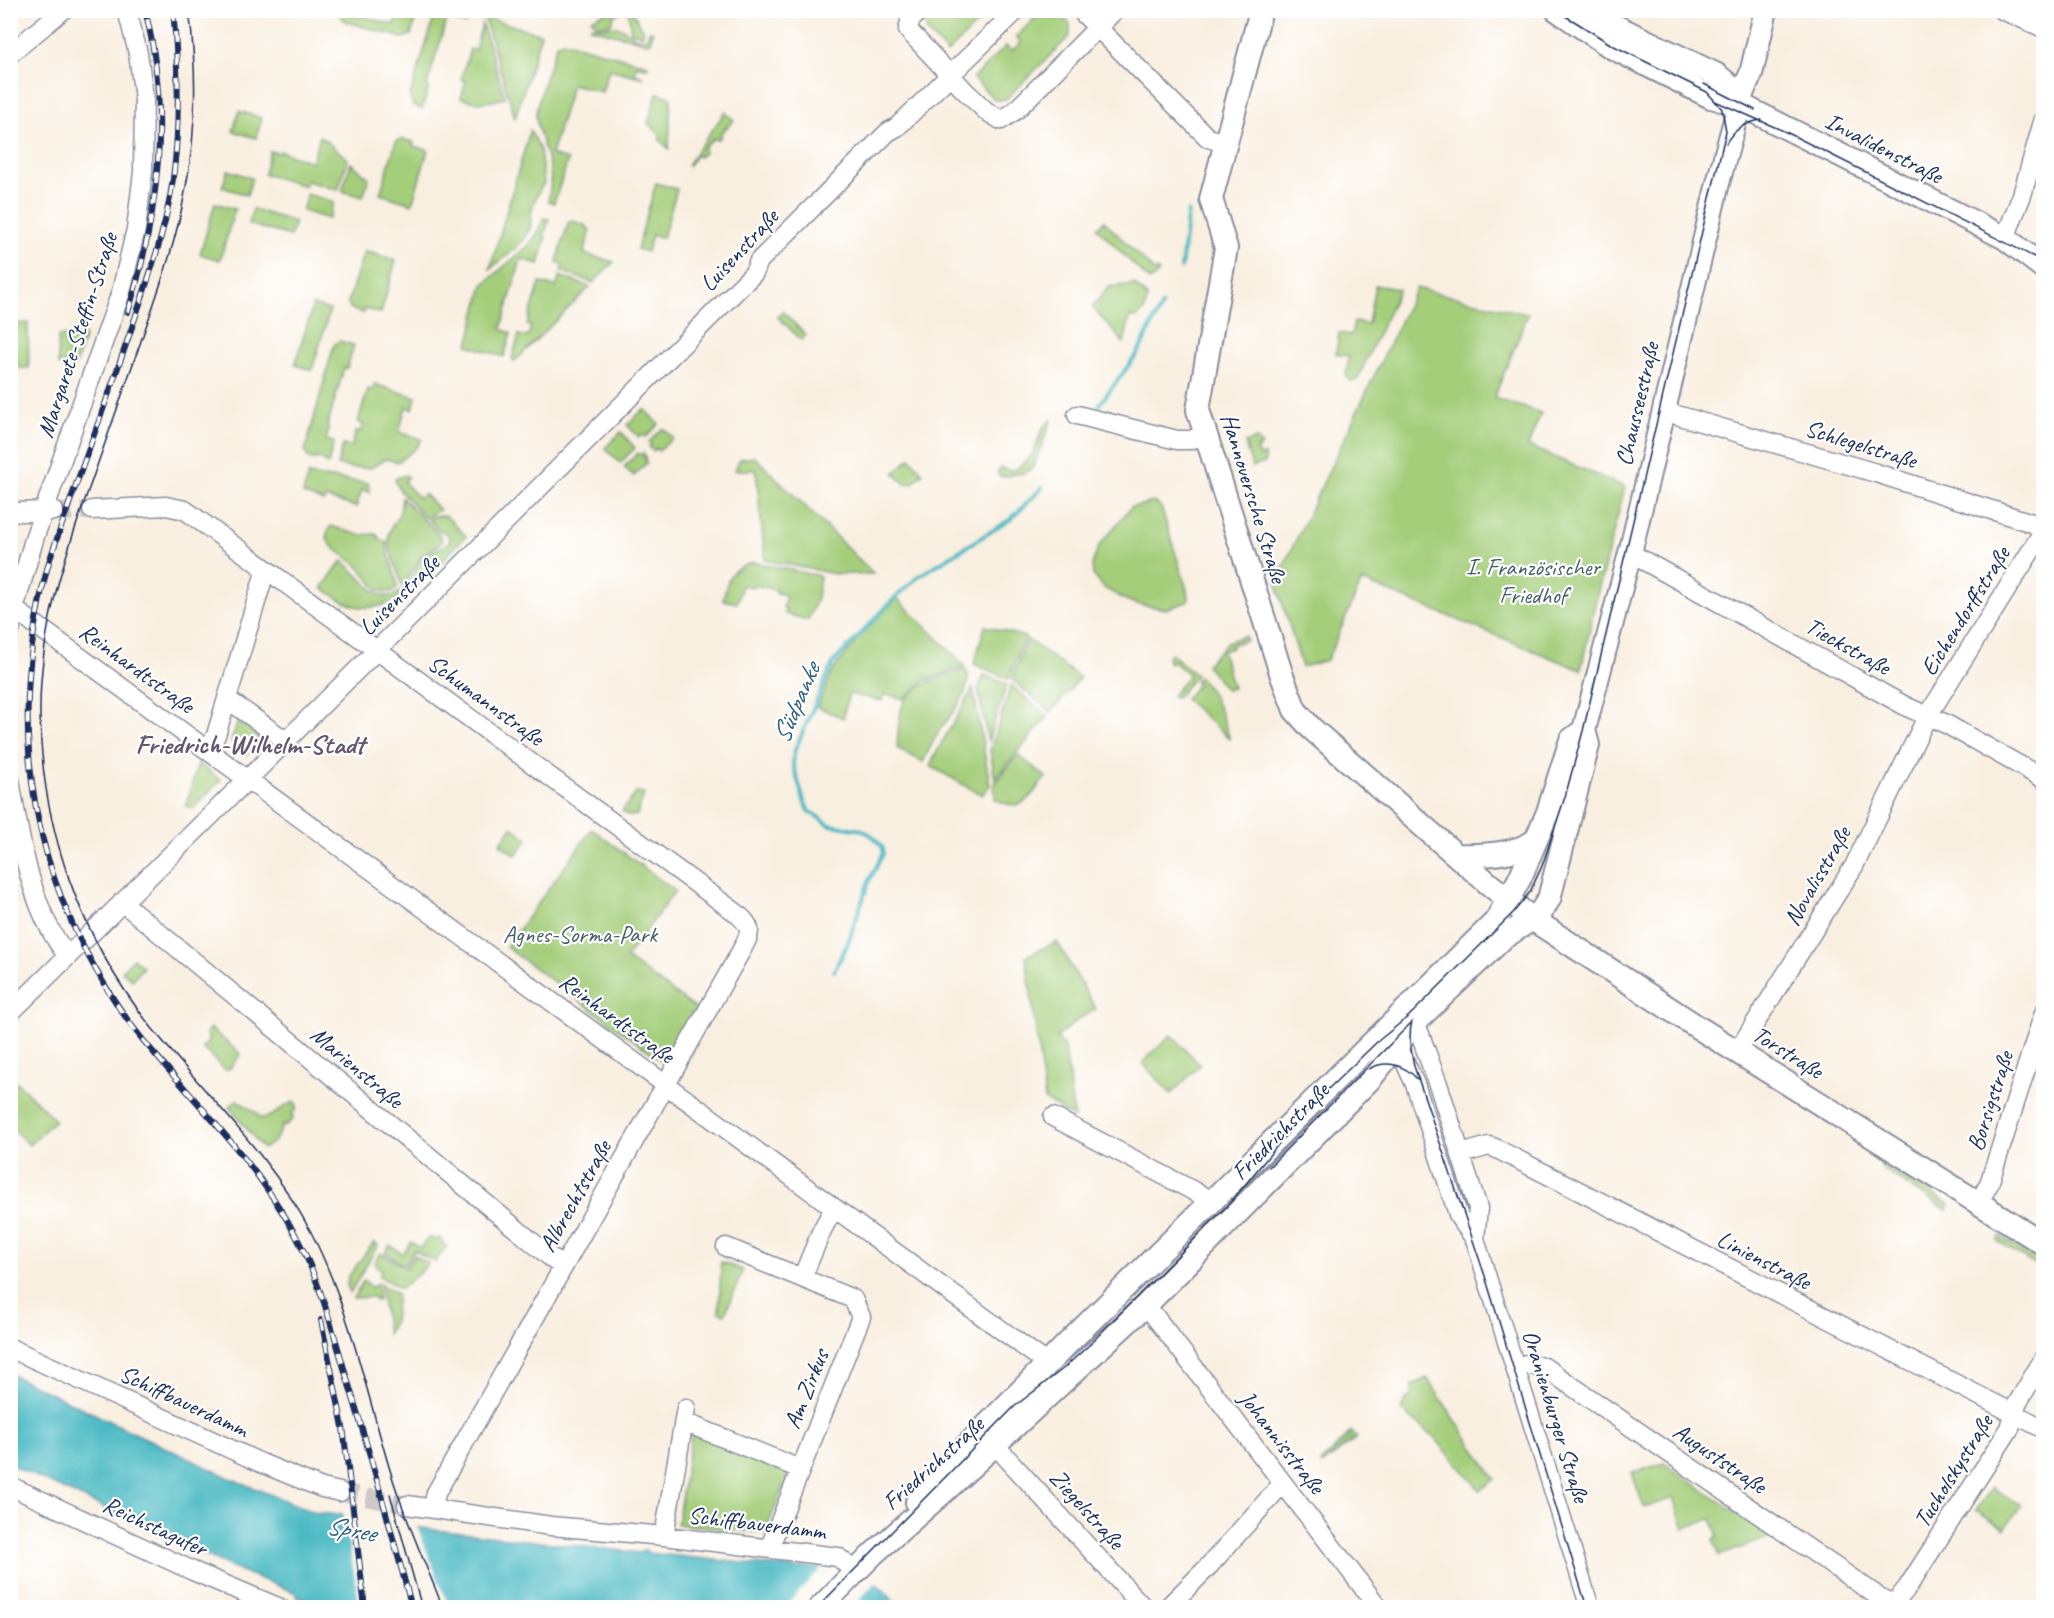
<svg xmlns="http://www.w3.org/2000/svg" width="2054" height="1618" font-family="Caveat,sans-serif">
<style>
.green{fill:#a4ce7a;stroke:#607e6c;stroke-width:1.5}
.forest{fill:#83b16a;stroke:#4f7064;stroke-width:1.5}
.water{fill:#4ab9c3;stroke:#327490;stroke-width:1.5}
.pier{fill:#f9efe0}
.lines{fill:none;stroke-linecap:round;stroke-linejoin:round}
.stream{stroke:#4ab9c3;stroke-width:4}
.minor-tunnel{stroke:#cdc9c6;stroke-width:18;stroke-dasharray:18 9;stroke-linecap:butt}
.minor-casing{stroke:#8a8f9f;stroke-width:21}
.major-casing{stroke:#8a8f9f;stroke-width:26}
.minor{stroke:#fff;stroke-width:18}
.major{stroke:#fff;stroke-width:22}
.tram{stroke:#1b2f5e;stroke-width:1.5}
.rail-casing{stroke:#1b2f5e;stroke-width:6}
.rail{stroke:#fff;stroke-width:4;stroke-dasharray:11;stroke-linecap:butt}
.labels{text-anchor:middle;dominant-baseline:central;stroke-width:4.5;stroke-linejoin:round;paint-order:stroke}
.street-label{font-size:24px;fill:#1b2f5e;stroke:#fff}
.park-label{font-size:24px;fill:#445f66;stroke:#fff}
.water-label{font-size:26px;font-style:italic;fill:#2b5f81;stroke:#fff}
.quarter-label{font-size:27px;font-weight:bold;fill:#65576f;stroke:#fff}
</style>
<rect width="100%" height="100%" fill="#fff"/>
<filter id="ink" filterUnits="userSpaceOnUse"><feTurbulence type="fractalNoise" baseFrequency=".0167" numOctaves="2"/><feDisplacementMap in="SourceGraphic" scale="12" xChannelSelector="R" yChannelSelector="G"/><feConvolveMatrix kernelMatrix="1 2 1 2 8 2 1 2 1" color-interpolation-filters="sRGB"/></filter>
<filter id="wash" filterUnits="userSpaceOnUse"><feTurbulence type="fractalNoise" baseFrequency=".008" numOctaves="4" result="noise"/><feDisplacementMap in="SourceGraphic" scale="24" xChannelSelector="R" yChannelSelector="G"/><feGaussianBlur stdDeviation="1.35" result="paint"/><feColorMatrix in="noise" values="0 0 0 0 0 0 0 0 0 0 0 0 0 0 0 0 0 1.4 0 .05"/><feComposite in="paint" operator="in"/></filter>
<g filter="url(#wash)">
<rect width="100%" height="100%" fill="#f9efe0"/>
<path class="green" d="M 611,10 L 623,11 L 614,15 L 611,24 L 597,25 L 591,19 Z
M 1043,10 L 1056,11 L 1070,24 L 1070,36 L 1006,99 L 995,100 L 973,78 L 1006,46 L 1012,51 L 1021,42 L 1016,37 Z
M 341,11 L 352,11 L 351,13 L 394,25 L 399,11 L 418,11 L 411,35 L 403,38 L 347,22 L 341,17 Z
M 436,11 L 462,11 L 469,12 L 466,24 L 448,19 L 445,25 L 427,85 L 429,87 L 422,109 L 413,106 L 410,96 Z
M 628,11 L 632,11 L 644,31 L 642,35 L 631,32 Z
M 937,11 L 980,11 L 975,16 L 980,21 L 947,53 L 926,31 L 927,20 Z
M 484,17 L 541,34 L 515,118 Z
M 482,24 L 505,97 C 489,104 476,103 461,98 L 466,81 L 461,79 L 470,49 L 475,50 Z
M 591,26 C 601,28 612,25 621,28 C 631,31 634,43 647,37 L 649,31 L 653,32 L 650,43 L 590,28 Z
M 563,41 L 648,65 L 647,68 L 637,65 L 635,74 L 644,78 L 609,69 L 602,92 L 572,84 L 551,155 L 568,160 L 554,203 L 548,201 C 557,165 541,150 536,118 C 534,107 551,63 555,49 L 556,45 Z
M 657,93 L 671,97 L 669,149 L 659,139 L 661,136 L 648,123 Z
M 239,111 L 262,118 L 256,138 L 233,131 Z
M 725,112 L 734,120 L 720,134 L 721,136 L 717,140 L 714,138 L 703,149 L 705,152 L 699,157 L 697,155 L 688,166 L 687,165 Z
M 530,130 L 540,150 L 544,183 C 538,192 533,203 531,214 C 530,219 532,224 530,228 C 527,243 501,260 490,269 Z
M 320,136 L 348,159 L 338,190 L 307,181 L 305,186 L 264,174 L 270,151 L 279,153 L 280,151 L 312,162 Z
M 402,139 L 414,142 L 413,146 L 428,150 L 412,204 L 380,194 L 396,141 Z
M 351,163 L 369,178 L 363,197 L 342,191 Z
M 228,170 L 252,178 L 247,195 L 222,187 Z
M 656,183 L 677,189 L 663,238 L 652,235 L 647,252 L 637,249 Z
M 307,194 L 334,202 L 329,219 L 302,211 Z
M 215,203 L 235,209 L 220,260 L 200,254 Z
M 253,209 L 295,222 L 290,236 L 248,224 Z
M 543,218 L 549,219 L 544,237 L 546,238 L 539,264 L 521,259 L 501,329 L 511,333 L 504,357 L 468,345 L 483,285 L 528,246 L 537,234 Z
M 572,221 L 587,226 L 587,229 L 590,230 L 584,254 L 614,262 L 593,283 L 561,271 L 563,264 L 557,262 L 568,223 Z
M 1104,221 L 1155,272 L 1157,270 L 1159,273 L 1150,281 L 1097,228 Z
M 364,251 L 396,260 L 381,313 L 365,309 L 364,313 C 357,311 349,311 348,302 Z
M 560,276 L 590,287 L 515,361 L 512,359 L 519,335 L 528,337 L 531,326 L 527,325 L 540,283 L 556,287 Z
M 1134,284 L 1148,298 L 1144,311 L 1136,318 L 1130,317 L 1124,343 L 1092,307 L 1109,287 Z
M 1375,285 L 1399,289 L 1357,380 L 1350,381 L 1346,376 L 1349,356 L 1336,354 L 1339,333 L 1351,335 L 1354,322 L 1368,324 Z
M 1416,288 L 1528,314 L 1494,398 L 1541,413 L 1528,446 L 1625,487 L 1596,599 L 1581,670 L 1362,581 L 1327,660 L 1302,667 L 1276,582 Z
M 313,305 L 330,310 L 312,370 L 295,365 Z
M 783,312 L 806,335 L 801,340 L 778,317 Z
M 28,323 L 29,368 L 11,368 L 11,324 Z
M 85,335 L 76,365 L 58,365 L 58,336 Z
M 339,341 L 354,345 L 347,368 L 344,368 L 327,427 L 329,429 L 326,440 L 334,442 L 328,464 L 319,458 L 311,460 L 308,458 L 305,451 L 334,345 Z
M 374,384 L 416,397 L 413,409 L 406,407 L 399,432 L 422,439 L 416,448 L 398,462 L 385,459 L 371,468 L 351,468 L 337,465 L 343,445 L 351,447 L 356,431 L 360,432 L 363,424 L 358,422 L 368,389 L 373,390 Z
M 644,409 L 659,424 L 646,437 L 642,434 L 639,437 L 627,425 Z
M 1052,419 L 1033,468 L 1023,473 L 1001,477 L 997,473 L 1001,468 L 1011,471 L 1018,468 L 1033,454 L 1042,429 Z
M 663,428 L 673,438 L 659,451 L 656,448 L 653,451 L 649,447 L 651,445 L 649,442 Z
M 621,432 L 635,448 L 620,463 L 605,448 Z
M 1257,439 L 1262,446 L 1257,449 L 1257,453 L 1260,456 L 1265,455 L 1265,463 L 1252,467 L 1245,443 Z
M 638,453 L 641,455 L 643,453 L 646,457 L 644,459 L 647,462 L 634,476 L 624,467 Z
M 755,457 L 874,574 L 835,574 L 765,560 L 756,470 L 735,470 L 740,459 Z
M 910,458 L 923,473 L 913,483 L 905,484 L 894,473 Z
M 308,475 L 368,483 L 370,492 L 362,490 L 356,507 L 326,498 L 324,502 L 303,494 Z
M 405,475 L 408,477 L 404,482 L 419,498 L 424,494 L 440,510 L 434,512 L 428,518 L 425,517 L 401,492 L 395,481 L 396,478 Z
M 402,498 L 439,534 L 442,541 C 438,547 429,549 423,554 C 413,563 412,577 402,586 C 398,569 387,551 389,534 C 391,525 397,520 400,512 C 401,507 401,502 402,498 Z
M 1154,502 L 1161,507 L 1189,596 L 1189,599 L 1187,602 L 1166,609 L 1136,604 L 1126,600 L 1104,588 L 1093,575 L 1092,564 L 1099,546 L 1131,507 Z
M 434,516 L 446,516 L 466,536 C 438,564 399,617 355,606 C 343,603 332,594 322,588 L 342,561 C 362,574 380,614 406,587 C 414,579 415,566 422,558 C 430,549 443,549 450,541 L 447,533 L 439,530 L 429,520 Z
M 331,526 L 359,535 L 376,534 L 381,540 L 387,542 C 386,559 398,572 397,589 L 390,592 L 378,590 C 371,582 364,572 356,564 C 345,555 316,543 331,526 Z
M 753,562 L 820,576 L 817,598 L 808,620 L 785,614 L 786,609 L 783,609 L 786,595 L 776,593 L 776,590 L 754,585 L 753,587 L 742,585 L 737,603 L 723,600 C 729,575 727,571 753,562 Z
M 897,598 L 965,666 L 925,681 L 904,699 L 884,694 L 882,701 L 849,694 L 843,718 L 817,707 L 834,669 L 864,632 Z
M 985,626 L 1025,637 L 1009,679 L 974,664 Z
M 1245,636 L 1247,640 L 1231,645 L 1232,648 L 1222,651 L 1233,688 L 1226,690 L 1206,665 L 1227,642 Z
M 1027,639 L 1080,678 L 1051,712 L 1012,680 Z
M 1171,653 L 1196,675 L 1177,697 L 1172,696 L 1189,675 L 1173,661 L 1170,663 L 1167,658 Z
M 965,669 C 977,685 951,715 941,728 C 934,738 929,751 923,762 L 897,748 C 898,733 898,718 903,704 C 911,685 946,676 965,669 Z
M 984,675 L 1007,684 L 988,741 L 978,689 Z
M 1199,677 C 1216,694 1222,717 1230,739 L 1185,699 L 1197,685 L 1195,681 Z
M 1011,685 L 1048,716 L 995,779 L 990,750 Z
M 973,688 L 990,785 L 982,795 L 930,766 C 942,739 959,715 973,688 Z
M 238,721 L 263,739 L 247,754 L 231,742 Z
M 1018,755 L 1046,777 C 1028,798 1024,814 995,799 L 994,784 Z
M 198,763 L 221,780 L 193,808 L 186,806 Z
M 637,792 L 644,794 L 637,815 L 629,816 L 622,811 Z
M 512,827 L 528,839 L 516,855 L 500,844 Z
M 592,829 L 675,891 L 626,958 L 696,1009 L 665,1063 L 506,947 Z
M 1057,942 L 1096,1009 L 1079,1019 L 1057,1037 L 1065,1048 L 1074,1118 L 1045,1100 L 1026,956 Z
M 133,958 L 143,967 L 132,980 L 122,971 Z
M 210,1028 L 241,1054 L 229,1069 L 225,1070 L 202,1048 L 208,1042 L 208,1037 L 206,1033 Z
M 1171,1035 L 1200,1065 L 1171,1094 L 1142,1063 Z
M 17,1082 L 55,1120 L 29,1145 L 11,1127 L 11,1089 Z
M 237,1100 L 258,1114 L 259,1118 C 277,1118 280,1105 295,1102 L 297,1105 L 295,1111 L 292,1113 L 293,1119 L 285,1126 L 283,1125 L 275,1141 L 263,1149 L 229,1107 Z
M 1883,1163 L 1949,1204 L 1947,1210 L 1881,1168 Z
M 2000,1236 L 2043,1263 L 2043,1270 L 1997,1241 Z
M 429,1237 L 435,1240 L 441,1238 L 443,1241 L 442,1243 L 447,1246 L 435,1262 L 414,1250 L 405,1265 L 385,1253 L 390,1245 L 402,1254 L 411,1242 L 420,1248 Z
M 374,1242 L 378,1245 L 350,1293 L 347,1285 L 348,1277 Z
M 380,1253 L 406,1268 L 414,1255 L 428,1263 C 422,1274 410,1279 401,1289 L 379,1276 L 382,1270 L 374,1264 Z
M 721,1262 L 743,1270 L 725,1314 L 719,1312 Z
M 364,1280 L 372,1288 L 377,1283 L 379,1300 L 375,1301 L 375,1297 L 353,1298 Z
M 380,1284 L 397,1294 L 394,1321 L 387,1334 Z
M 1427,1378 L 1495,1479 L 1480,1490 L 1434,1437 L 1401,1410 L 1405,1400 L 1412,1395 L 1412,1385 Z
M 692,1431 L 790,1471 L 765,1533 L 677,1524 Z
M 1664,1463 L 1771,1537 L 1719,1556 L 1713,1539 L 1718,1537 L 1712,1519 L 1684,1528 L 1673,1498 L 1644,1508 L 1632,1473 Z
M 1992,1487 L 2021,1506 L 2005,1529 L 1976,1510 Z"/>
<path class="forest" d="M 1351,1431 L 1357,1438 L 1322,1465 L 1321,1463 Z"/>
<path class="water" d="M 10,1374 L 232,1479 L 314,1512 L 339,1515 L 341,1513 L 343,1516 L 436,1530 L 641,1553 L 643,1550 L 646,1550 L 648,1553 L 802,1569 L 803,1567 L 821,1568 L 878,1585 L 901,1607 L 371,1608 L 296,1597 L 296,1593 L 238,1570 L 11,1465 Z"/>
<path class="pier" d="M 343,1511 L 345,1513 L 416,1524 L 449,1607 L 360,1607 Z
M 824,1566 L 876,1582 L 851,1608 L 785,1607 Z"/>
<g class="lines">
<path class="stream" d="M 1181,268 L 1188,211
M 1099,405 L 1138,353 L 1162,305
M 834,971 L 848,943 L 869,881 L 883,854 L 883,848 L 874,837 L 863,830 L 830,825 L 809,811 L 804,801 L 793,764 L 794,752 L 833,663 L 894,599 L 919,576 L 1011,519 L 1042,488"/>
</g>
</g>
<g filter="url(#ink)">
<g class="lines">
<path class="minor-tunnel" d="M 54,511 L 62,512 L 92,510
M 340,1492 L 407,1505"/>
<defs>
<path id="minor" d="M 920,10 L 910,21 L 908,30 L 964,90 L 986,111 L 1001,120 L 1016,110 L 1115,10
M 1080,10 L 1208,138 L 1225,143
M 2002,10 L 2044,28
M 10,54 L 63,10
M 819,201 L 888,132 L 897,127 L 1017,10
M 2005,238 L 2022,195 L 2044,118
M 1663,411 L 1876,473 L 2032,523 L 2044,530
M 1077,415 L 1177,440 L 1190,440 L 1205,435
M 92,510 L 166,506 L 185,510 L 735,912 C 753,927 752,931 741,951 L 445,1477 L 436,1493 L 433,1507
M 10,512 L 54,511
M 1630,553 L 1907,707 L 1946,724 L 2044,779
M 10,606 L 1048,1364
M 10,632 L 14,609 L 35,536 L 121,292 L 136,229 L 143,172 L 144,98 L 138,53 L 127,10
M 227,699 L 286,741
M 209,749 L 216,735 L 266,569
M 10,780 C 19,834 31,913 68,956
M 122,902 L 555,1261 L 564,1266
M 10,1013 L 249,778 L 754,273 L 759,261 L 814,206
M 1406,1014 L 1417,1026 L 1439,1087 L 1478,1208 L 1475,1239 L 1590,1608
M 1394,1033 L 1398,1047 L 1415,1084 L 1459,1217 L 1475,1239
M 1737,1052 L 1854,866 L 1927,717 L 2044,530
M 1053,1117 L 1203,1196 L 1209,1203
M 1461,1154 L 1489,1146 L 1495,1148 L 2044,1429
M 1979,1202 L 1989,1184 L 2044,1013
M 726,1247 L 853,1299 L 861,1317 L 773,1539 L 771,1549
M 802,1278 L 822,1230 L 834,1208
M 1146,1305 L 1379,1608
M 10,1348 L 261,1463 L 322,1488 L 340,1492
M 1516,1367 L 1527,1364 L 1544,1367 L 1879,1597 L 1894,1604 L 1907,1588 L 2010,1428 L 2017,1404 L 2044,1358
M 684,1422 L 800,1469
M 994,1444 L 1144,1608
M 10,1486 L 193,1571 L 280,1608
M 407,1505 L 551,1526 L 664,1536 L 838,1557 L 855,1572
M 664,1536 L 686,1408
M 1167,1608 L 1207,1568 L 1283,1483"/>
<path id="major" d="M 1261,10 L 1211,199 L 1226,248 L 1198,410 L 1282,676 L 1295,710 L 1311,728 L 1489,884 L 1532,919 L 1699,1028 L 2044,1244
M 1557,10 L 1611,47 L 1711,97 L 1739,104 L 2005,238 L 2044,268
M 1571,10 L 1592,15 L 1717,75 L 1729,85 L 1739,104
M 1456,855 C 1479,856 1517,855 1536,840
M 917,1502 L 937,1476 L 1068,1343 L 1496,921 L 1520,878 L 1536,840 L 1548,812 L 1571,740 L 1584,730
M 820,1608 L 873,1554 L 949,1487 L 1146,1305 L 1371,1078 L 1415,1022 L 1503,938 L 1532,919 L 1542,910 L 1549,899 L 1588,745 L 1584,730 L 1630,553 L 1718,183 L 1743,91 L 1751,74 L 1766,10"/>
</defs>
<use href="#minor" class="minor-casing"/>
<use href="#major" class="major-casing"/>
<use href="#minor" class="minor"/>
<use href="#major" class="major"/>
<path class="tram" d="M 189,10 C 197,70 197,132 185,192 C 176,243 158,292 141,341 C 125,387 108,434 92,480 C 64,558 39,631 40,715 C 41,829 81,939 152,1028 C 206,1095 270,1154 311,1232 C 349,1306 366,1391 390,1470 C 404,1517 425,1562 443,1608
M 1704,84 L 1755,110
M 1715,101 L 1786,132 L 2044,262
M 1726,143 C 1734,129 1747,122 1762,120
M 1412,1021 C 1408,1037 1411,1050 1414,1066 L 1485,1276 L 1587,1608
M 1369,1069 C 1386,1059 1405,1065 1417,1079
M 1269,1167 L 1410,1024
M 390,1494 L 422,1608
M 817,1608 L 1015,1406 L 1064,1368 L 1088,1346 L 1230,1203 L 1295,1124 L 1326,1091 L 1378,1041 L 1409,1016 L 1513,913 L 1530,892 L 1542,866 L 1565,797 L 1583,731 L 1726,131 L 1722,109 L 1707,92 L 1612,45 L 1574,21 L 1554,10"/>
<defs>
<path id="rail" d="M 173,10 C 178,61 180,110 175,161 C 170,220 149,277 130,333 C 104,409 75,485 49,562 C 13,692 21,826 84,948 C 101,980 119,1011 143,1040 C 197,1105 254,1159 295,1234 C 319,1278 332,1328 346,1375 C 370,1452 391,1530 412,1608
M 128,312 C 159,213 171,112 145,10
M 321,1320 L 343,1427 L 365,1608"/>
</defs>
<use href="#rail" class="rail-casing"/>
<use href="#rail" class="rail"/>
</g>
</g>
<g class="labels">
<g class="street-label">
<text transform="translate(1884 148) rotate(27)">Invalidenstraße</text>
<text transform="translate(739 250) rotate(-47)">Luisenstraße</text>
<text transform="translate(77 335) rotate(-72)">Margarete-Steffin-Straße</text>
<text transform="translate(1637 404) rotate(-77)">Chausseestraße</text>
<text transform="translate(1861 444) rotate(17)">Schlegelstraße</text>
<text transform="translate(1254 498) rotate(73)">Hannoversche Straße</text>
<text transform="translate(399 595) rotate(-45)">Luisenstraße</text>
<text transform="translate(1965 611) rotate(-58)">Eichendorffstraße</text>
<text transform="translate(1848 646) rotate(29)">Tieckstraße</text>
<text transform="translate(137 668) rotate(36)">Reinhardtstraße</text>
<text transform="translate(486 700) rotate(36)">Schumannstraße</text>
<text transform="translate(1817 876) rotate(-60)">Novalisstraße</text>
<text transform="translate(617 1018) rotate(36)">Reinhardtstraße</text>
<text transform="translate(1788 1052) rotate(32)">Torstraße</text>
<text transform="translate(357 1067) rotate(40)">Marienstraße</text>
<text transform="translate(1990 1101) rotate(-72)">Borsigstraße</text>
<text transform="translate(1280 1131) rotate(-45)">Friedrichstraße</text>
<text transform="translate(575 1196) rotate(-61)">Albrechtstraße</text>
<text transform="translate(1764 1260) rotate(27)">Linienstraße</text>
<text transform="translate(806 1389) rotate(-68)">Am Zirkus</text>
<text transform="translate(184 1401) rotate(25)">Schiffbauerdamm</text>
<text transform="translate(1556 1416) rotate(73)">Oranienburger Straße</text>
<text transform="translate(1282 1442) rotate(52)">Johannisstraße</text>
<text transform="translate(1720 1458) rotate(34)">Auguststraße</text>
<text transform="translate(933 1463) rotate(-42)">Friedrichstraße</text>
<text transform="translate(1953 1471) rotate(-58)">Tucholskystraße</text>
<text transform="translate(1087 1509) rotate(48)">Ziegelstraße</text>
<text transform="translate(757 1523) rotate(7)">Schiffbauerdamm</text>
<text transform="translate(155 1526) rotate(25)">Reichstagufer</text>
</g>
<g class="park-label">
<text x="1533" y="567">I. Französischer<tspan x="1533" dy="28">Friedhof</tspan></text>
<text x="580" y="934">Agnes-Sorma-Park</text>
</g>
<g class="water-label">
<text transform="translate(796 703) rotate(-67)">Südpanke</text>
<text transform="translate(351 1529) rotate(10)">Spree</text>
</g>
<g class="quarter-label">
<text x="250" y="744">Friedrich-Wilhelm-Stadt</text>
</g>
</g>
<rect width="2054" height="1618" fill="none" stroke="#fff" stroke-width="36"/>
</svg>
